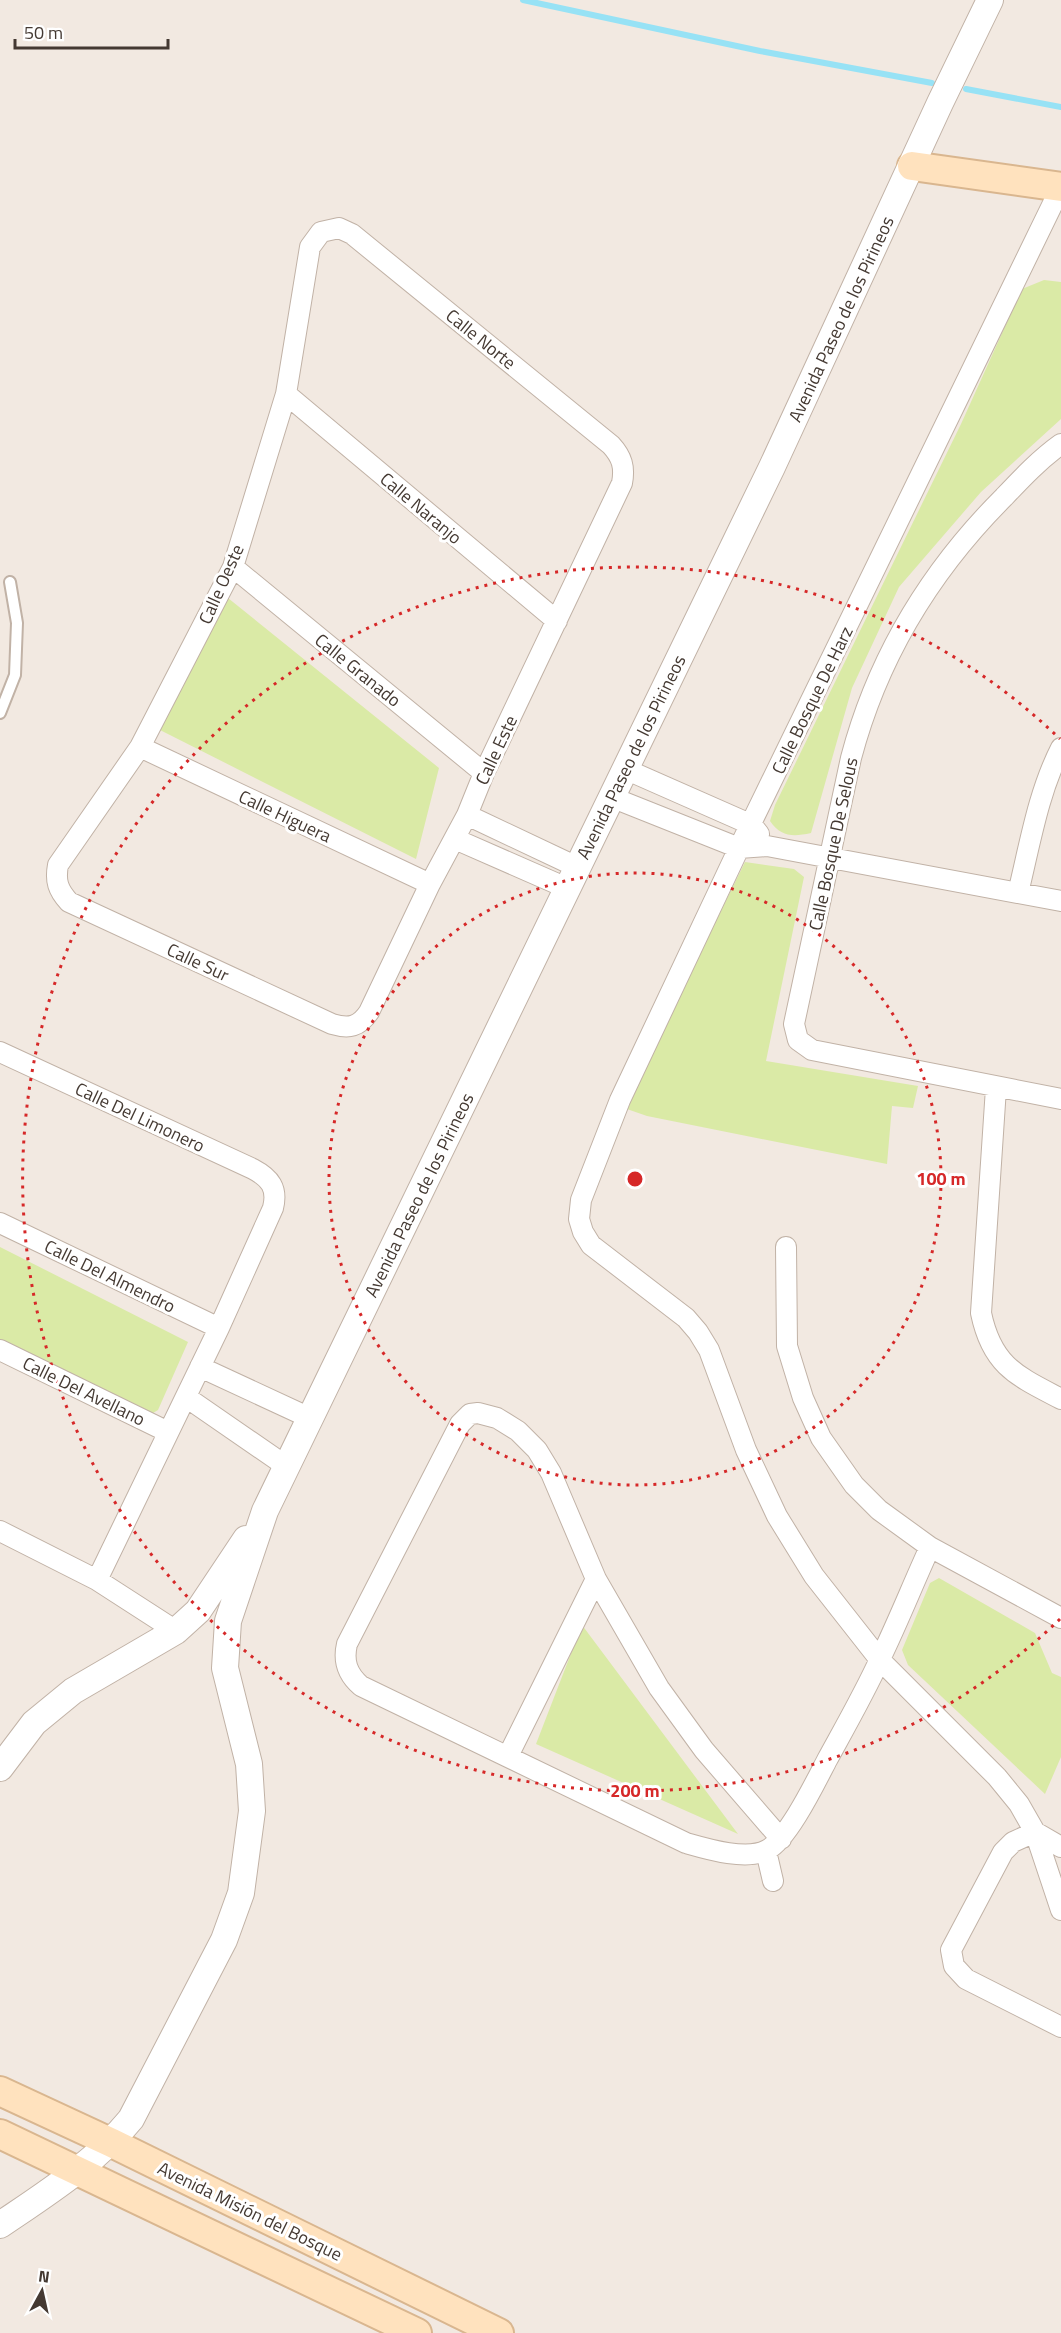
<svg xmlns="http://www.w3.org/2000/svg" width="1061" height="2333" font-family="'Titillium Web',sans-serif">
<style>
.green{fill:#daeaa6}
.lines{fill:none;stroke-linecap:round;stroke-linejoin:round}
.stream{stroke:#97e2f5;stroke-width:6}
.service-casing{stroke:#c1b2a6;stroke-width:14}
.minor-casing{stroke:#c1b2a6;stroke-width:22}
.tertiary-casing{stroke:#c1b2a6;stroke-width:28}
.secondary-casing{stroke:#d9b68f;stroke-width:32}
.service{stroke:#fff;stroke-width:10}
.minor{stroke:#fff;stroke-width:20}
.tertiary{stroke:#fff;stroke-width:26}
.secondary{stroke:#ffe2be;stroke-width:28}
.ring{fill:none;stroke:#d62828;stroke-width:3;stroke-dasharray:3 6}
.labels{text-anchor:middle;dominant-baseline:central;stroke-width:6;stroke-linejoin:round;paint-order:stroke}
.street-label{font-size:18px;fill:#443932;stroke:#fff}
.centre{fill:#d62828;stroke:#fff;stroke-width:3}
.ring-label{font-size:18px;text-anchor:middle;font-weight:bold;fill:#d62828;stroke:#fff;stroke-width:6;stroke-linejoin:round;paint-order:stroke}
</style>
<rect width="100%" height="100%" fill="#f2e9e1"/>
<path class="green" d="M 1044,280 L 1061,282 L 1061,419 L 981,492 L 899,587 L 852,688 L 811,833 C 793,837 781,837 770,821 L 775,805 L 961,424 L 1022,289 Z
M 218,590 L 439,768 L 416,859 L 156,728 Z
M 745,862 L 794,869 L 804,877 L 766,1061 L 918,1086 L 913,1108 L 892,1106 L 887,1164 L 647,1116 L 624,1108 Z
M 0,1247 L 188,1342 L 158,1410 L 148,1416 L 0,1346 Z
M 939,1578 L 1035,1633 L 1052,1673 L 1061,1677 L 1061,1757 L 1045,1794 L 908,1665 L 902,1650 L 930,1583 Z
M 582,1625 L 738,1834 L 536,1744 Z"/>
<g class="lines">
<path class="stream" d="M 523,0 L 760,51 L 932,83
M 966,89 L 1061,107"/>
<defs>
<path id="service" d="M 0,713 L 15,675 L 17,623 L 10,582"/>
<path id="minor" d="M 1061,187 L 739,848 L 620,1100 L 581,1200 L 579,1219 L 583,1232 L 591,1245 L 686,1318 L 698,1332 L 709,1350 L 746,1450 L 777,1516 L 814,1576 L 880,1660 L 997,1777 L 1019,1804 L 1035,1832 L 1061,1910
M 339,228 L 352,234 L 611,445 C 622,457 625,467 622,483 L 484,773 L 467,815 L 430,884 L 369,1012 C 359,1027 349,1029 332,1024 L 69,902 C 58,890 55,881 58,865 L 140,747 L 233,567 L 286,394 L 310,247 L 321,232 Z
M 286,394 L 557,621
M 1061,444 C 1040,459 1022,478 1004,497 C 930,571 878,656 851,758 L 794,1024 L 798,1040 L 812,1050 L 1061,1099
M 233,567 L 484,773
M 140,747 L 430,884
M 625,769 L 752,825 L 759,834
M 611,797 L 739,848 L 767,846 L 1061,901
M 467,815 L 577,867
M 455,839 L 569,889
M 1018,893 C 1030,844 1038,793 1061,748
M 0,1052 L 253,1169 C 270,1178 278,1188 273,1208 L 219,1328 L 97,1580
M 996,1088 L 981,1313 C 992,1366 1017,1376 1061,1399
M 0,1223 L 219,1328
M 786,1247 L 787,1346 L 803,1398 L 821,1438 L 854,1485 L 879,1510 L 930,1547 L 1061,1618
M 0,1350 L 168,1432
M 200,1367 L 310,1418
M 186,1397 L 286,1466
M 0,1531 L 97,1580 L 176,1631
M 508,1756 L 596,1579
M 781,1839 L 704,1750 L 659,1688 L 596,1579 L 551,1473 L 537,1450 L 518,1431 L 497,1418 L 478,1413 L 470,1414 L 460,1424 L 347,1644 C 343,1661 347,1674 361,1686 L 686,1843 C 707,1849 747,1861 767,1850 C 788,1839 815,1783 827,1760 C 845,1727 864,1694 880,1659 C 898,1622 913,1584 930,1547
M 1061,1847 L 1035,1832 L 1013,1842 L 1003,1852 L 951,1950 L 954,1966 L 966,1979 L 1061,2027
M 766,1851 L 773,1881"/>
<path id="tertiary" d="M 0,1768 L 34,1723 L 73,1691 L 176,1631 L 198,1611 L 246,1539
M 0,2225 C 47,2193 95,2163 131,2119 L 224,1940 L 241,1893 L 252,1811 L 249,1764 L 225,1668 L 228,1621 L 265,1511 L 772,467 L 940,103 L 990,0"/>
<path id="secondary" d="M 912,166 L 1061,187
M 0,2091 L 112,2143 L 499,2333
M 0,2134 L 417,2333"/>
</defs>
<use href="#service" class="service-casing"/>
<use href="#minor" class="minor-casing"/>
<use href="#tertiary" class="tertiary-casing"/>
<use href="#secondary" class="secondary-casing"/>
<use href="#service" class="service"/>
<use href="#minor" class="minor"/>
<use href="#tertiary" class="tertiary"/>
<use href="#secondary" class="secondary"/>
</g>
<g class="ring">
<circle cx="635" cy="1179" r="306"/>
<path d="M1060 1619A612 612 0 1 1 1060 739"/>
</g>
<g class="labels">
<g class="street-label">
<text transform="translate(841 319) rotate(-65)">Avenida Paseo de los Pirineos</text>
<text transform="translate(481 339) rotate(39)">Calle Norte</text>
<text transform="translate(421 508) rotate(40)">Calle Naranjo</text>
<text transform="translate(221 584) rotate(-66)">Calle Oeste</text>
<text transform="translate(358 670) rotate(39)">Calle Granado</text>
<text transform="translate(812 700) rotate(-64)">Calle Bosque De Harz</text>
<text transform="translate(496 750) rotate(-65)">Calle Este</text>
<text transform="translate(631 757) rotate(-64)">Avenida Paseo de los Pirineos</text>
<text transform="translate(285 816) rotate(25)">Calle Higuera</text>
<text transform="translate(833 844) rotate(-78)">Calle Bosque De Selous</text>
<text transform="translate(198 962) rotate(25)">Calle Sur</text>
<text transform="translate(140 1117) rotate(25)">Calle Del Limonero</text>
<text transform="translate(419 1195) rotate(-64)">Avenida Paseo de los Pirineos</text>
<text transform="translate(110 1276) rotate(26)">Calle Del Almendro</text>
<text transform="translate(84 1391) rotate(26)">Calle Del Avellano</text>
<text transform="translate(250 2211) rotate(26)">Avenida Misión del Bosque</text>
</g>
</g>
<circle cx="635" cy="1179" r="9" class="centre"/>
<g class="ring-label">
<text x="941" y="1185">100 m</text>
<text x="635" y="1797">200 m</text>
</g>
<g transform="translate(42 2291) rotate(8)" stroke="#ffffff" stroke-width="4.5" paint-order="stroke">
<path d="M0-4.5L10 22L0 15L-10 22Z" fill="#443932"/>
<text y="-9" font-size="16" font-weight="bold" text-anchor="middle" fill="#443932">N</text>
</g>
<path d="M15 39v9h153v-9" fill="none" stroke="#443932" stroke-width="3"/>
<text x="24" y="39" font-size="18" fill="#443932" stroke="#ffffff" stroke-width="4.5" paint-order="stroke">50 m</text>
</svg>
